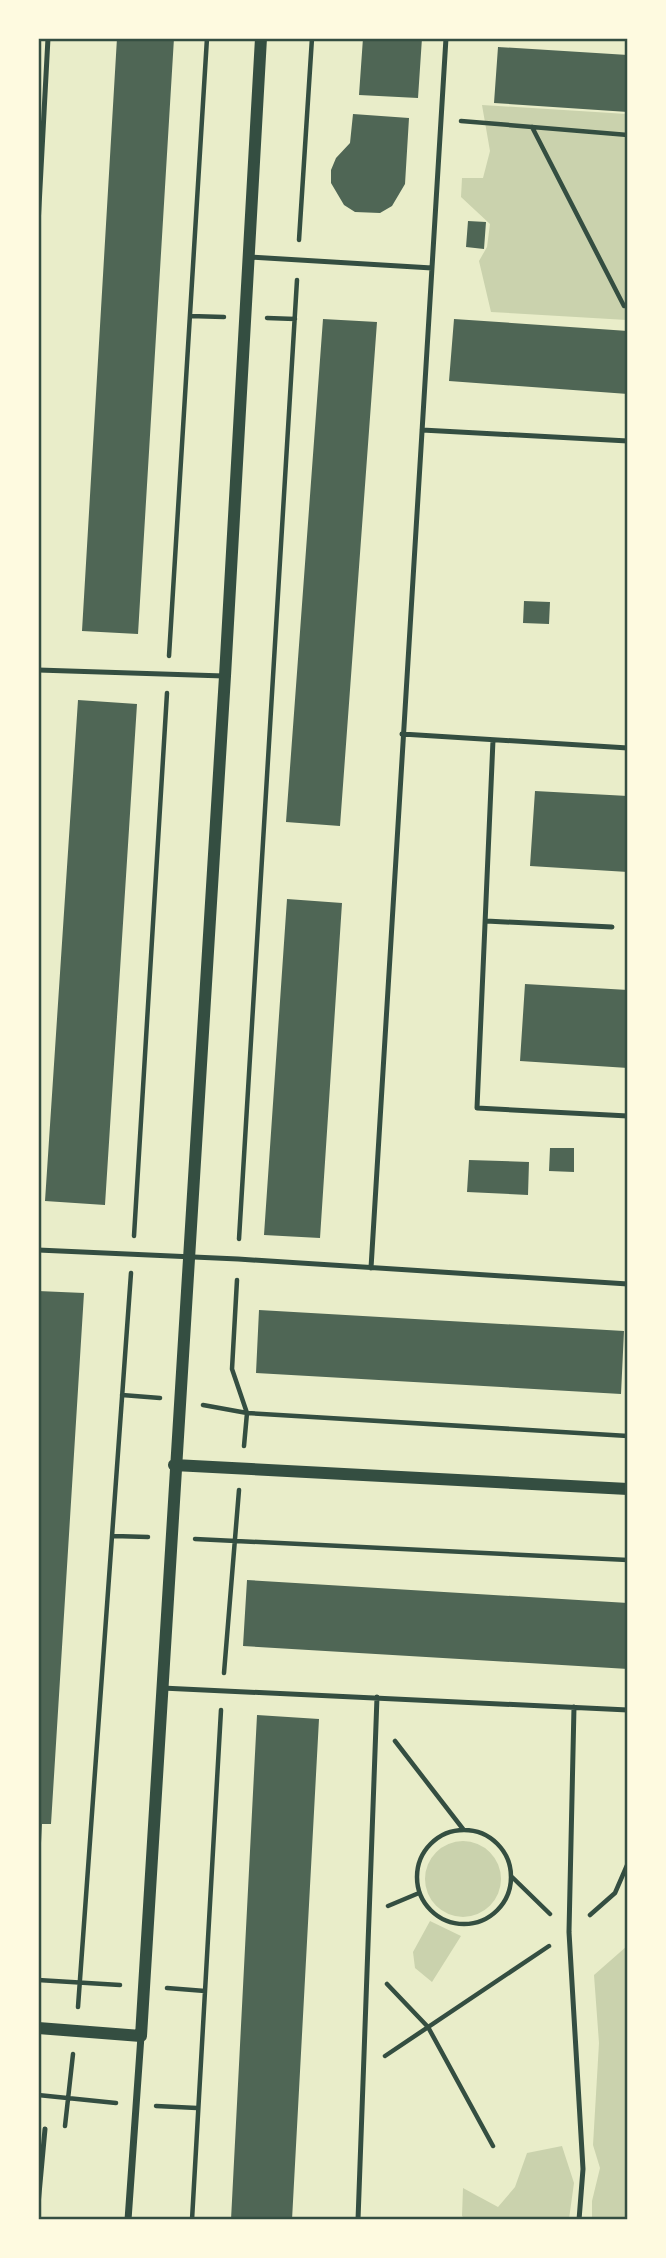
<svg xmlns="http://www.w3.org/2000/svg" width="666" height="2258" font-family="Montserrat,sans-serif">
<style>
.green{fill:#cad2ad}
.building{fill:#4f6655}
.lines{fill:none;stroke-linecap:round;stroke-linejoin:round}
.path{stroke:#344e41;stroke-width:4.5}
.service{stroke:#344e41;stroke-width:5}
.minor{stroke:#344e41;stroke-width:7}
.tertiary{stroke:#344e41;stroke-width:12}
.neatline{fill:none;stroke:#344e41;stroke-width:2.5}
</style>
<rect width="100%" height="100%" fill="#e9edc9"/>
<path class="green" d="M 482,105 L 627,114 L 627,320 L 491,312 L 479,261 L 487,247 L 490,224 L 461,197 L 462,178 L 483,178 L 490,151 Z
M425 1879a38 38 0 1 1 76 0a38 38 0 1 1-76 0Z
M 430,1921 L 461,1936 L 432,1982 L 415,1968 L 413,1952 Z
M 627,1946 L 627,2219 L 592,2219 L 592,2201 L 600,2168 L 593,2145 L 599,2043 L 594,1975 Z
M 562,2146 L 574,2183 L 569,2219 L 466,2220 L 462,2216 L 463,2188 L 498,2207 L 515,2187 L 527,2153 Z"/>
<path class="building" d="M 117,38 L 174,38 L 138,634 L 82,631 Z
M 363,38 L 422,38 L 418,98 L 359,95 Z
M 498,47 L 628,55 L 628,112 L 494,103 Z
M 353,114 L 409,118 L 405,184 L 392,206 L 380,213 L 355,212 L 344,205 L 331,183 L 331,170 L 336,158 L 350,143 Z
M 468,221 L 486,222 L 484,249 L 466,247 Z
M 323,319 L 377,322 L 340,826 L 286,822 Z
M 454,319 L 628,331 L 628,394 L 449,381 Z
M 524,601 L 550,602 L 549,624 L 523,623 Z
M 78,700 L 137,704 L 105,1205 L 45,1201 Z
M 535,791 L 628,796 L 628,872 L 530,866 Z
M 287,899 L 342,903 L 320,1238 L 264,1235 Z
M 525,984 L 628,990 L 628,1068 L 520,1061 Z
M 550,1148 L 574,1148 L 574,1172 L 549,1171 Z
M 469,1160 L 529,1162 L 528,1195 L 467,1192 Z
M 38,1291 L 84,1293 L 51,1824 L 42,1824 L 41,1843 Z
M 259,1310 L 624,1331 L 621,1394 L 256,1373 Z
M 247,1580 L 628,1603 L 628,1669 L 243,1646 Z
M 257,1715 L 319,1719 L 292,2220 L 231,2220 Z"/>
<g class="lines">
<path class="path" d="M 461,121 L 628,135
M 532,127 L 624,306 L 628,306
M 299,240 L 312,38
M 190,316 L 224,317
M 267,318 L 295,319
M 169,656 L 207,38
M 134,1236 L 167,693
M 239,1239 L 297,280
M 237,1280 L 232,1369 L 247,1413 L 244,1446
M 122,1395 L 160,1398
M 203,1405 L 247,1413 L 628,1436
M 114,1536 L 148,1537
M 195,1539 L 628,1560
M 224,1673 L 239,1490
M 395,1741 L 463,1829
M417 1877a47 47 0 1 1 94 0a47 47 0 1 1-94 0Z
M 511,1876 L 550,1914
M 388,1906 L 419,1893
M 590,1915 L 615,1893 L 628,1863
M 38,1980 L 120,1985
M 387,1984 L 428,2027 L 493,2146
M 167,1988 L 205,1991
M 78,2007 L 131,1273
M 385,2056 L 549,1946
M 38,2095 L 116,2103
M 156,2106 L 197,2108
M 65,2126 L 73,2054
M 192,2220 L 221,1710"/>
<path class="service" d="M 38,225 L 48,38
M 249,257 L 432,268
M 422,430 L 628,441
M 38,670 L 224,676
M 402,734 L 628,748
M 493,740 L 477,1108 L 628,1116
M 486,921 L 612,927
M 38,1250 L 238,1259 L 628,1284
M 371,1268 L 446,38
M 162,1688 L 628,1710
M 574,1707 L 569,1932 L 583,2169 L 579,2220
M 38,2205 L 45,2129
M 358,2220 L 377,1697"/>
<path class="minor" d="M 128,2220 L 141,2036"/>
<path class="tertiary" d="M 174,1465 L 628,1489
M 38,2028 L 141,2036 L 225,676 L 261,38"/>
</g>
<rect width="666" height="2258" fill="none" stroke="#fefae0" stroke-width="80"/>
<rect x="40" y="40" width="586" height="2178" class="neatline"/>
</svg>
